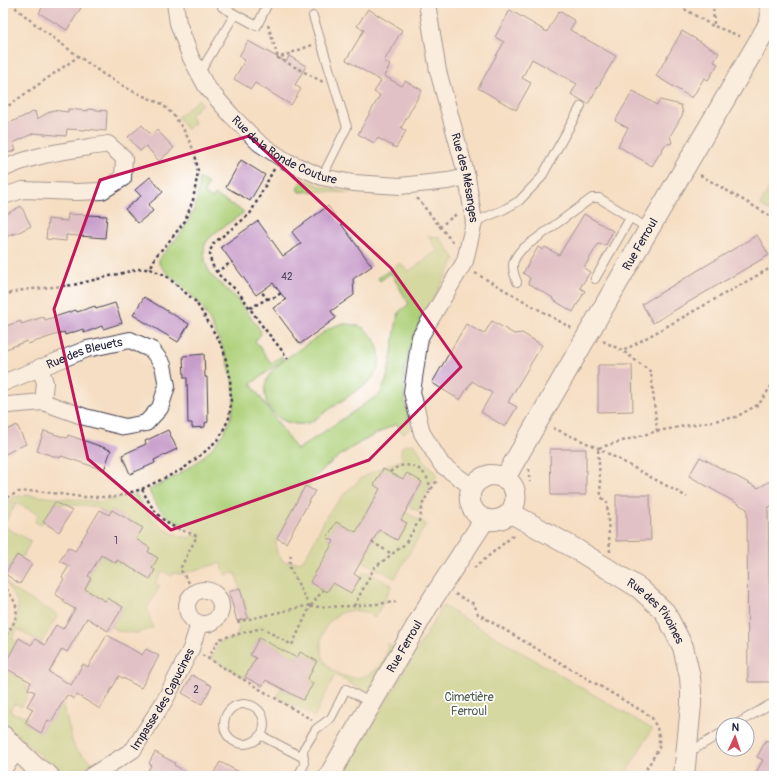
<svg xmlns="http://www.w3.org/2000/svg" width="777" height="779" font-family="Pangolin,sans-serif">
<style>
.green{fill:#aed079;stroke:#68795a}
.building{fill:#c79cc9}
.lines{fill:none;stroke-linecap:round;stroke-linejoin:round}
.service-casing{stroke:#423e4f;stroke-width:10}
.minor-casing{stroke:#423e4f;stroke-width:18}
.tertiary-casing{stroke:#423e4f;stroke-width:22}
.path{stroke:#423e4f;stroke-width:2.5;stroke-dasharray:3 3;stroke-linecap:butt}
.service{stroke:#fff;stroke-width:8}
.minor{stroke:#fff;stroke-width:16}
.tertiary{stroke:#fff;stroke-width:20}
.marked{fill:none;stroke:#c2185b;stroke-width:3;stroke-linejoin:round}
.labels{text-anchor:middle;dominant-baseline:central;stroke-width:3.5;stroke-linejoin:round;paint-order:stroke}
.number-label{font-size:10px;fill:#4b405e}
.street-label{font-size:12px;fill:#22223b;stroke:#fff}
.park-label{font-size:12px;fill:#535f51;stroke:#fff}
</style>
<rect width="100%" height="100%" fill="#fff"/>
<filter id="ink" filterUnits="userSpaceOnUse"><feTurbulence type="fractalNoise" baseFrequency=".025" numOctaves="2"/><feDisplacementMap in="SourceGraphic" scale="8" xChannelSelector="R" yChannelSelector="G"/><feConvolveMatrix kernelMatrix="1 2 1 2 8 2 1 2 1" color-interpolation-filters="sRGB"/></filter>
<filter id="wash" filterUnits="userSpaceOnUse"><feTurbulence type="fractalNoise" baseFrequency=".012" numOctaves="4" result="noise"/><feDisplacementMap in="SourceGraphic" scale="16" xChannelSelector="R" yChannelSelector="G"/><feGaussianBlur stdDeviation="0.9" result="paint"/><feColorMatrix in="noise" values="0 0 0 0 0 0 0 0 0 0 0 0 0 0 0 0 0 1.4 0 .05"/><feComposite in="paint" operator="in"/></filter>
<g filter="url(#wash)">
<rect width="100%" height="100%" fill="#f5dec3"/>
<path class="green" d="M 199,99 L 202,104 L 190,115 L 190,116 L 195,123 L 187,130 L 178,117 Z
M 199,178 L 208,184 L 204,193 L 212,199 L 215,195 L 243,211 L 243,213 C 234,220 213,232 207,241 C 203,246 204,253 205,260 C 206,266 209,272 213,277 L 237,299 L 260,330 L 261,334 L 255,341 L 271,363 L 282,356 L 283,358 L 283,360 L 251,384 L 297,450 L 381,393 L 386,381 L 391,359 L 396,325 L 399,312 L 409,304 L 391,273 L 380,281 L 378,278 L 400,263 L 403,266 L 407,271 L 409,271 L 437,251 L 428,236 L 439,237 L 455,259 L 451,267 L 422,318 L 413,336 L 404,372 L 405,403 L 410,429 L 404,433 L 401,432 L 397,424 L 394,425 C 370,437 349,447 328,465 C 320,472 314,477 308,488 L 305,486 L 277,538 C 274,550 277,553 284,562 L 297,562 L 302,561 L 309,551 L 327,515 L 346,492 L 362,478 L 380,468 L 402,460 C 399,448 402,442 415,445 L 426,463 L 437,475 L 428,489 L 418,511 L 409,506 L 422,482 L 407,474 L 403,479 L 383,469 L 374,485 L 380,489 L 356,532 L 336,522 L 327,538 L 334,541 L 311,582 L 327,592 L 333,583 L 351,592 L 364,571 L 392,585 L 375,618 C 371,616 368,613 364,612 C 320,600 302,666 347,677 C 355,679 366,677 373,672 C 382,665 389,654 387,643 L 394,648 L 367,693 L 335,675 L 314,717 L 277,696 L 281,688 L 303,700 L 313,684 L 307,680 L 317,661 L 300,652 L 297,658 L 259,638 L 250,655 L 256,658 L 245,677 L 246,679 L 211,658 L 221,641 L 236,638 L 239,628 L 237,621 L 248,617 L 236,574 L 234,573 L 225,575 L 221,563 L 180,574 L 173,573 L 172,576 L 163,571 L 155,583 L 160,586 L 147,608 L 153,628 L 137,633 L 118,631 L 111,627 L 123,607 L 107,598 L 105,601 L 85,589 L 88,576 L 101,555 L 115,563 L 117,560 L 150,579 L 155,570 L 152,568 L 158,558 L 148,552 L 150,548 L 144,544 L 134,543 L 143,528 L 112,510 L 109,515 L 94,506 L 59,504 L 56,502 L 41,525 L 35,522 L 38,515 L 37,513 L 9,500 L 11,498 L 25,495 L 101,502 L 136,494 C 149,517 163,535 191,538 L 195,529 C 172,522 158,513 149,490 C 186,472 230,447 234,401 C 235,394 234,387 232,380 C 230,367 226,355 220,342 C 214,330 207,313 198,302 C 186,288 170,278 159,264 L 159,259 L 182,232 L 195,207 L 199,188 Z
M 303,179 L 321,186 L 349,193 L 318,191 L 299,192 L 297,188 Z
M 774,179 L 774,208 L 770,211 L 760,205 Z
M 341,324 C 349,324 356,324 363,328 C 376,336 383,355 378,369 C 376,374 372,378 369,382 L 311,422 C 284,432 255,406 268,377 C 274,365 296,352 307,344 C 315,339 322,333 330,328 C 334,326 337,325 341,324 Z
M 6,501 L 15,505 L 3,526 L 31,541 L 22,558 L 17,555 L 5,574 L 7,576 C 5,582 8,585 12,589 L 58,615 L 41,643 L 18,629 L 12,639 L 17,642 L 3,667 L 3,639 L 7,637 L 16,623 L 18,603 L 3,578 L 3,504 Z
M 405,512 L 426,524 L 395,578 L 362,561 L 379,530 L 398,540 L 407,524 L 401,520 Z
M 443,606 L 652,729 L 624,776 L 342,776 Z
M 3,669 C 7,673 10,673 14,675 C 30,683 31,694 21,707 L 17,704 L 14,704 L 10,710 L 12,713 L 28,717 L 25,723 L 41,733 L 48,720 L 51,722 L 60,706 L 59,694 L 69,727 L 72,741 L 76,750 L 81,754 L 93,763 L 84,767 L 67,771 L 60,771 L 55,767 L 31,748 L 3,720 Z"/>
<g id="blocks">
<path class="building" d="M 45,3 L 84,3 L 67,30 L 39,13 Z
M 368,9 L 402,30 L 384,61 L 390,65 L 384,76 L 402,86 L 405,81 L 422,90 L 401,128 L 406,131 L 396,148 L 378,138 L 374,143 L 358,134 L 380,95 L 374,92 L 381,81 L 346,60 L 364,30 L 357,26 Z
M 510,10 L 547,32 L 559,11 L 575,21 L 570,30 L 616,56 L 588,104 L 571,94 L 577,84 L 532,59 L 522,78 L 531,83 L 516,110 L 478,88 L 504,42 L 495,37 Z
M 682,31 L 719,53 L 714,62 L 718,64 L 708,80 L 704,78 L 692,98 L 656,76 Z
M 248,41 L 286,62 L 289,56 L 306,66 L 295,85 L 301,89 L 291,105 L 255,83 L 251,89 L 234,79 L 245,60 L 239,56 Z
M 633,91 L 657,105 L 660,100 L 681,105 L 683,114 L 670,136 L 672,143 L 665,145 L 652,166 L 618,146 L 628,128 L 615,121 Z
M 68,109 L 88,111 L 88,109 L 107,111 L 106,131 L 86,129 L 85,130 L 67,129 L 66,136 L 34,133 L 13,143 L 16,150 L 3,155 L 3,122 L 8,132 L 5,125 L 35,111 L 37,119 L 53,110 L 68,112 Z
M 142,125 L 151,135 L 157,130 L 174,148 L 159,161 L 146,146 L 140,151 L 128,137 Z
M 241,160 L 265,175 L 250,201 L 226,187 Z
M 150,177 L 163,192 L 148,205 L 153,211 L 138,223 L 125,209 L 141,196 L 135,190 Z
M 21,206 L 31,226 L 13,235 L 13,233 L 3,238 L 3,216 Z
M 328,206 L 372,266 L 353,279 L 354,295 L 331,311 L 336,318 L 300,344 L 273,308 L 286,300 L 273,283 L 256,295 L 221,247 L 258,221 L 283,256 L 301,244 L 292,232 Z
M 68,214 L 107,216 L 105,238 L 66,235 L 66,241 L 46,239 L 48,219 L 67,221 Z
M 584,214 L 613,231 L 606,245 L 598,244 L 584,268 L 590,272 L 580,288 L 585,291 L 573,312 L 552,299 L 553,298 L 528,283 L 530,278 L 523,273 L 538,247 L 543,250 L 545,247 L 559,255 Z
M 757,235 L 769,255 L 653,323 L 642,304 Z
M 144,297 L 189,324 L 178,342 L 133,315 Z
M 115,303 L 122,323 L 103,329 L 102,326 L 84,333 L 83,329 L 65,335 L 64,332 L 28,344 L 27,341 L 6,349 L 3,340 L 3,327 L 21,321 L 21,324 L 43,317 L 45,320 L 76,310 L 77,312 L 95,306 L 96,309 Z
M 492,321 L 514,334 L 522,333 L 542,345 L 508,402 L 517,407 L 505,427 L 481,412 L 492,393 L 472,381 L 460,400 L 432,383 L 466,324 L 484,334 Z
M 204,354 L 205,377 L 207,377 L 208,422 L 205,423 L 205,427 L 192,428 L 192,423 L 188,423 L 187,378 L 184,378 L 183,356 Z
M 598,365 L 632,365 L 633,411 L 598,412 Z
M 17,425 L 26,444 L 3,455 L 3,432 Z
M 168,430 L 177,449 L 154,460 L 155,463 L 130,474 L 122,455 L 146,444 L 145,441 Z
M 44,431 L 67,438 L 68,435 L 111,450 L 104,470 L 61,456 L 60,458 L 37,451 Z
M 550,449 L 586,449 L 586,495 L 551,495 Z
M 700,457 L 758,488 L 774,479 L 774,504 L 768,508 L 771,682 L 748,682 L 747,509 L 689,476 Z
M 383,469 L 403,479 L 407,473 L 422,482 L 401,520 L 407,523 L 397,540 L 379,530 L 354,574 L 360,578 L 351,593 L 333,583 L 327,592 L 310,582 L 334,541 L 327,538 L 336,522 L 356,532 L 380,489 L 374,485 Z
M 305,486 L 315,491 L 286,543 L 277,538 Z
M 616,495 L 650,495 L 651,540 L 616,541 Z
M 55,502 L 72,511 L 59,532 L 43,522 Z
M 100,510 L 109,515 L 112,510 L 143,528 L 136,539 L 150,548 L 148,552 L 158,558 L 152,568 L 155,570 L 150,579 L 117,560 L 116,563 L 101,555 L 88,576 L 91,578 L 85,589 L 105,601 L 107,598 L 123,607 L 108,631 L 87,618 L 67,652 L 62,649 L 49,672 L 71,685 L 83,664 L 88,667 L 107,635 L 142,655 L 146,649 L 159,656 L 141,688 L 119,676 L 100,709 L 77,695 L 74,699 L 67,695 L 51,722 L 48,720 L 41,733 L 25,723 L 33,709 L 27,706 L 35,692 L 28,689 L 31,682 L 3,667 L 19,638 L 31,645 L 35,639 L 45,645 L 56,625 L 63,629 L 75,609 L 63,602 L 64,600 L 55,594 L 64,579 L 62,577 L 69,566 L 60,561 L 68,547 L 75,551 Z
M 17,555 L 32,564 L 20,584 L 5,574 Z
M 240,588 L 248,618 L 237,621 L 229,592 Z
M 259,638 L 297,658 L 300,652 L 317,661 L 307,680 L 313,684 L 303,700 L 266,680 L 262,686 L 245,677 L 256,658 L 250,655 Z
M 192,675 L 212,686 L 202,704 L 182,693 Z
M 766,740 L 772,744 L 774,741 L 774,776 L 754,776 L 763,760 L 757,757 Z
M 155,752 L 175,763 L 174,765 L 193,776 L 145,776 L 151,765 L 149,763 Z
M 220,762 L 247,776 L 212,776 Z"/>
</g>
</g>
<g filter="url(#ink)">
<use href="#blocks" fill-opacity="0" stroke="#423e4f" stroke-width="1"/>
<g class="lines">
<defs>
<path id="service" d="M 224,3 L 222,7 L 257,26 L 268,3
M 764,3 L 765,18
M 313,16 L 347,127 L 322,177
M 199,74 L 235,14
M 474,222 L 503,210 L 519,201 L 541,178 L 581,106
M 595,279 L 630,218
M 517,282 C 511,267 511,261 522,249 L 592,198 L 599,198 L 649,229
M224 724a20 20 0 1 1 40 0a20 20 0 1 1-40 0Z
M 735,725 L 769,705
M 260,735 L 304,758
M 688,753 L 723,732
M 298,776 L 304,765 L 303,750 L 316,729 L 331,718 L 346,689 L 371,703"/>
<g id="minor">
<path id="s1" d="M 175,3 L 178,23 L 191,58 L 206,86 L 231,115 L 259,143 L 286,161 L 322,177 L 353,183 L 400,186 L 448,181 L 467,177"/>
<path id="s2" d="M 427,3 L 438,71 L 467,177 L 474,222 L 465,261 L 420,337 L 412,392 L 422,433 L 442,465 L 472,487"/>
<path d="M 3,169 C 36,153 73,150 108,144 L 124,158 L 123,178 L 102,191 L 77,192 L 23,190 L 3,196"/>
<path d="M 40,367 L 45,383 L 43,402"/>
<path id="s3" d="M 3,383 L 87,349 L 130,340 L 152,350 L 163,365 L 167,386 L 160,408 L 146,423 L 125,427 L 85,417 L 43,402 L 8,405 L 3,406"/>
<circle cx="204" cy="607" r="17"/>
<path d="M 3,769 L 18,751"/>
<path id="s4" d="M 91,776 L 133,750 L 165,700 L 191,649 L 199,624"/>
</g>
<g id="tertiary">
<path d="M 490,475 C 506,475 518,485 515,502 C 513,511 509,516 500,519 C 470,528 455,484 490,475 Z"/>
<path id="s5" d="M 505,478 L 636,251 L 766,29 L 774,11"/>
<path id="s6" d="M 511,513 L 574,548 L 639,588 L 665,612 L 683,647 L 690,677 L 691,691 L 691,705 L 684,776"/>
<path d="M 3,736 L 35,767 L 49,776"/>
<path id="s7" d="M 329,776 L 428,606 L 485,519"/>
</g>
</defs>
<use href="#service" class="service-casing"/>
<use href="#minor" class="minor-casing"/>
<use href="#tertiary" class="tertiary-casing"/>
<path class="path" d="M 11,3 L 17,9 L 41,29 L 103,74 L 132,91 L 162,104 L 175,117 L 185,132 L 195,153 L 198,172 L 193,200 L 185,221 L 171,239 L 156,256 L 150,269
M 674,3 L 713,26
M 713,3 L 714,26 L 742,37
M 277,6 L 286,3
M 268,25 L 278,58
M 312,45 L 278,58 L 323,82
M 3,108 L 8,106 L 79,56
M 274,169 L 250,214 L 214,243 C 209,250 209,258 213,266 C 218,277 228,282 236,290 C 244,298 249,308 256,317 C 266,332 278,344 288,359
M 700,175 L 774,218
M 417,198 L 454,244
M 439,227 L 458,213
M 216,272 L 232,262
M 475,273 L 573,329
M 3,295 L 23,290 L 73,285 L 139,269 L 150,269 L 165,275 L 195,301 L 207,320 L 223,348 L 230,377 L 231,403 L 229,418 L 220,437 L 207,450 L 183,469 L 142,489 L 115,497 L 83,497 L 36,491 L 18,492 L 3,500
M 267,299 L 275,297 L 281,293
M 250,308 L 267,299 L 261,291
M 603,341 L 623,351 L 774,266
M 553,428 L 598,448 L 687,497
M 657,431 L 736,417 L 759,404 L 774,382
M 529,469 L 529,476 L 530,482
M 390,472 C 406,457 430,469 430,490
M 142,489 C 150,506 159,520 176,528 C 183,531 190,533 197,536 L 180,569 L 195,592
M 372,542 L 392,554
M 610,552 L 607,502 L 601,497 L 598,448 L 657,431 L 651,372 L 623,351
M 474,568 L 515,534
M 3,584 C 7,590 12,596 15,603 C 20,615 12,629 3,637
M 455,594 L 474,604 L 478,614 L 647,714 L 652,718 L 657,728 L 659,736 L 659,748 L 642,776
M 311,606 L 323,590
M 354,606 L 374,568 L 405,544 L 420,519 L 423,503 L 428,494 L 438,479
M 310,607 L 354,606 L 396,602
M 237,622 L 310,605
M 202,655 L 312,720
M 208,659 L 219,639 L 262,628 L 292,645 L 310,607 L 289,566 L 291,555
M 771,695 L 774,684"/>
<use href="#service" class="service"/>
<use href="#minor" class="minor"/>
<use href="#tertiary" class="tertiary"/>
</g>
</g>
<path d="M0 0H777V779H0ZM 249,136 L 391,268 L 461,367 L 369,460 L 171,530 L 88,459 L 54,309 L 100,180 Z" fill="#f5dec3" fill-opacity=".55" fill-rule="evenodd"/>
<path class="marked" d="M 249,136 L 391,268 L 461,367 L 369,460 L 171,530 L 88,459 L 54,309 L 100,180 Z"/>
<g class="labels">
<g class="number-label">
<text x="287" y="277">42</text>
<text x="116" y="541">1</text>
<text x="196" y="690">2</text>
</g>
<g class="street-label">
<text stroke="none"><textPath href="#s1" startOffset="193">Rue de la Ronde Couture</textPath></text>
<text stroke="none"><textPath href="#s2" startOffset="179">Rue des Mésanges</textPath></text>
<text stroke="none"><textPath href="#s5" startOffset="270">Rue Ferroul</textPath></text>
<text stroke="none"><textPath href="#s3" startOffset="87">Rue des Bleuets</textPath></text>
<text stroke="none"><textPath href="#s6" startOffset="177">Rue des Pivoines</textPath></text>
<text stroke="none"><textPath href="#s7" startOffset="150">Rue Ferroul</textPath></text>
<text stroke="none"><textPath href="#s4" startOffset="108">Impasse des Capucines</textPath></text>
</g>
<g class="park-label">
<text x="469" y="697">Cimetière<tspan x="469" dy="14">Ferroul</tspan></text>
</g>
</g>
<rect width="777" height="779" fill="none" stroke="#fff" stroke-width="16"/>
<g transform="translate(735 737) rotate(3)"><circle r="19" fill="#ffffff" stroke="#a7a7b1"/>
<path d="M0-3L7 15L0 10L-7 15Z" fill="#d1495b"/>
<text y="-6" font-size="11" font-weight="bold" text-anchor="middle" fill="#22223b">N</text>
</g>
</svg>
